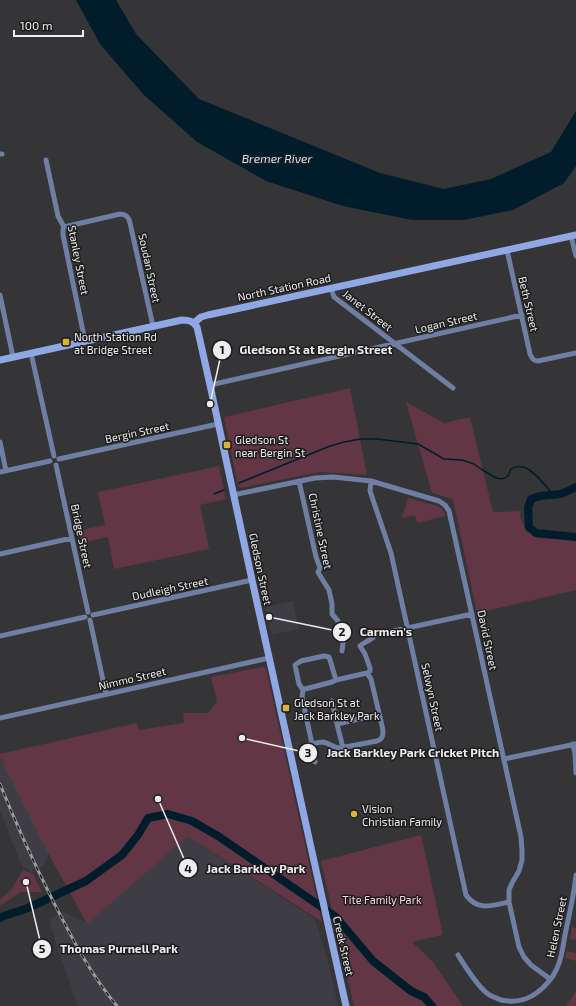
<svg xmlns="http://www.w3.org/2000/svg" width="576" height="1006" font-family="'Exo 2',sans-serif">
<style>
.built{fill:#3f3d44}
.green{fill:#623645}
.water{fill:#011c2b}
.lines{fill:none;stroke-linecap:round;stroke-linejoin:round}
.stream{stroke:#011c2b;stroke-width:1.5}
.river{stroke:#011c2b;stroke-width:8}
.street{stroke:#6f7fa4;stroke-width:5}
.secondary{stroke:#8fa8e4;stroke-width:7}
.rail-casing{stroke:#9c9b9e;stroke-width:3}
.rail{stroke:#1c1c1d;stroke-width:1.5;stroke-dasharray:4.5;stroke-linecap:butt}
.poi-dot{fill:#d9b334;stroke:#1c1c1d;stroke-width:1.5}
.labels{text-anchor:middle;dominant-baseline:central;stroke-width:3;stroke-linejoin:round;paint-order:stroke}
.street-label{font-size:11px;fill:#edecee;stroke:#1c1c1d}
.poi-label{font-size:11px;fill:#edecee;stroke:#1c1c1d;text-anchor:start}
.park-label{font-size:11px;fill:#f9d5df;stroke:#1c1c1d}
.water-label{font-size:12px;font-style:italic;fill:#c6e4f8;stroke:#1c1c1d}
.leader{fill:none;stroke:#edecee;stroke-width:1.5}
.callout-dot{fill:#edecee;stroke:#1c1c1d;stroke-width:1.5}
.mark-label{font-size:12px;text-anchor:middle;font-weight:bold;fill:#111}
.callout-label{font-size:12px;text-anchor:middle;font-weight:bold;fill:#edecee;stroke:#1c1c1d;stroke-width:3;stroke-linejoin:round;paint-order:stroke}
</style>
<rect width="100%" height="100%" fill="#353437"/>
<path class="built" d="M 293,601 L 299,629 L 272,635 L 265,607 Z
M 0,758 L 4,760 L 49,853 L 43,866 L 31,873 L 27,868 L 23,869 L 0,811 Z
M 188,836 L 315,919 L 329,965 L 338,1006 L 78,1006 L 51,928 L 49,918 L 64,912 L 87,923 Z"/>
<path class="green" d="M 350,388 L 367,475 L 319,472 L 241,488 L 238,486 L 224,417 Z
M 406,402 L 444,423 L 470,417 L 493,512 L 521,511 L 520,516 L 526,531 L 537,538 L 576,540 L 576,590 L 477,613 L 453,499 L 432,493 Z
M 219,466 L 226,499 L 200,505 L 209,549 L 114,569 L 108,537 L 80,543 L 77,531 L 105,525 L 98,492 Z
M 408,498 L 437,506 C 442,508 444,511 445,516 L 417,523 L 415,515 L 402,518 Z
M 263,667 L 266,668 L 322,922 L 188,836 L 87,924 L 48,853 L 3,763 L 4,760 L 0,758 L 0,754 L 137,723 L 139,730 L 184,723 L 183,713 L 208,713 L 217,702 L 211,677 Z
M 421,835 L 443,935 L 412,942 L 433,962 L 463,1006 L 354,1006 L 321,861 Z
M 23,870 L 33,874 L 42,892 L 21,892 L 0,906 L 0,899 L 11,890 Z
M 572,927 L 576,928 L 576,940 L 570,939 Z
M 567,951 L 576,953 L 576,961 L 565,958 Z
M 576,991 L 576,1006 L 566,1006 Z"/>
<path class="water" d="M 76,0 L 116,0 L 136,34 L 199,99 L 380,173 L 444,189 L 491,179 L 551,152 L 576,111 L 576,166 L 564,183 L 513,210 L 464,220 L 412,220 L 343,206 L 266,181 L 197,142 L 143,94 L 100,44 Z"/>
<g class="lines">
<path class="stream" d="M 239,483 L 330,446 L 344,442 L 360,439 L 377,439 L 402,442 L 418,444 L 444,459 L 462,460 L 474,464 L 481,469 L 496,478 L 501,479 L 505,478 L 508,476 L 511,469 C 514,467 519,466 523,467 C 534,470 546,486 553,495
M 214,494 L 224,490"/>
<path class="river" d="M 576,487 L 561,494 L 540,496 L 531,499 L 528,508 L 529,527 L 536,533 L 576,537
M 0,918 L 4,916 L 28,908 L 86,881 L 122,855 L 138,835 L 148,818 L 168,814 L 192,821 L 218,836 L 336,917 L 373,961 L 411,991 L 424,997 L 432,1006"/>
<path class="street" d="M 0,154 L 2,154
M 46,160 L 58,216 L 64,227 L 63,229 L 63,235 L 85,341
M 64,227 L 120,214 C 126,214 129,217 130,223 L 153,326
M 571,236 L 576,256
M 507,250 L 530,354 C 532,358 533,361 538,361 L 576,353
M 331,288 L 334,297 L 453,388
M 0,295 L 13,357
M 31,353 L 54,456
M 210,385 L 522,315
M 0,442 L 6,471
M 59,459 L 218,424
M 56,465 L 88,612
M 0,472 L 50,461
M 299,481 L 316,557 L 320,568 L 318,572 L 319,574 L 329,590 L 332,604 L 332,614 L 338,621 L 338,628 L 343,643 L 342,651
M 371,481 L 370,491 L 391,553 L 466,895 C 478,912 493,905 509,902
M 233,495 L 315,478 L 333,477 L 371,481 L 439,501 L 445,505 L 449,511 L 521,837 L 522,850 L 522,860 L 519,871 L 512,883 L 509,890 L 509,902 L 519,947 L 524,957 L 531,965 L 550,979
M 0,554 L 72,538
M 93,615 L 252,580
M 90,620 L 106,694
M 0,636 L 85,617
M 367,673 L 370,671 L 370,668 L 365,654 L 360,646 C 365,641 371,641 375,635 L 472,614
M 303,690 L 299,684 L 295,665 L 301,661 L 324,656 L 329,657 L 330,660 L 336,680 L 332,682 L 305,689 L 303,690 L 302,697 L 312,744 L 307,745
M 332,701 L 337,724
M 0,718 L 269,658
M 573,744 L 575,754 L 576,773
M 343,748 L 337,724 L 363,718
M 504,759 L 576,744
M 315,762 L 312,744 C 316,743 319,742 323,742 C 329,743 333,748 340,748 L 377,741 C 383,739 383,735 383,730 L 371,679 L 367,673 L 336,680
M 458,955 C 465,966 477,986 488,994 C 492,997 496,998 501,1000 C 524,1005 540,994 553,976 C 554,973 556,971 557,968 C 562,958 563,946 565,935 C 569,915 574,896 576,875"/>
<path class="secondary" d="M 194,323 L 201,317 L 208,315 L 576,235
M 0,360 L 182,320 C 189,320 193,321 197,327 L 210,385 L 252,580 L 346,1006"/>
<defs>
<path id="rail" d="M 0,784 C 16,824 34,863 53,901 C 72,938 90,974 117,1006"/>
</defs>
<use href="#rail" class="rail-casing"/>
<use href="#rail" class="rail"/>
</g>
<g class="poi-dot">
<rect x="62" y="338" width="8" height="8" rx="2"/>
<rect x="223" y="441" width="8" height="8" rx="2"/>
<rect x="282" y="704" width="8" height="8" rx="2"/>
<circle cx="354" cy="814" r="4"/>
</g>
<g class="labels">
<g class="street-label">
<text transform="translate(79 260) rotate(79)">Stanley Street</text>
<text transform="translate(150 268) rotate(78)">Soudan Street</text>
<text transform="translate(284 287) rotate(-12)">North Station Road</text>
<text transform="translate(529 304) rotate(77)">Beth Street</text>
<text transform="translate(368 310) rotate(38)">Janet Street</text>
<text transform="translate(446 322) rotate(-13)">Logan Street</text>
<text transform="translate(137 432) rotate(-12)">Bergin Street</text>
<text transform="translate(321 531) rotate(78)">Christine Street</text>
<text transform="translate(82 536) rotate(78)">Bridge Street</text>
<text transform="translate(261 569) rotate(78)">Gledson Street</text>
<text transform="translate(170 588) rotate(-12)">Dudleigh Street</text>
<text transform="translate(488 640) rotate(78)">David Street</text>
<text transform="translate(132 678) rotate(-13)">Nimmo Street</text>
<text transform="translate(433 697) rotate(78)">Selwyn Street</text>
<text transform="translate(556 927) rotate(-78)">Helen Street</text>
<text transform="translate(344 946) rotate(77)">Creek Street</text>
</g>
<g class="poi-label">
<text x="74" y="336">North Station Rd<tspan x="74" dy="13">at Bridge Street</tspan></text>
<text x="235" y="439">Gledson St<tspan x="235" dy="13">near Bergin St</tspan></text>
<text x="294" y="702">Gledson St at<tspan x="294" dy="13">Jack Barkley Park</tspan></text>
<text x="362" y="808">Vision<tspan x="362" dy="13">Christian Family</tspan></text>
</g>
<g class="park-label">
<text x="382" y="899">Tite Family Park</text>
</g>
<g class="water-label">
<text x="277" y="158">Bremer River</text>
</g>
</g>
<path class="leader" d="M210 404L222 350M269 617L342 632M242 738L308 753M158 799L188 868M26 882L42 949"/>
<g class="callout-dot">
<circle cx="210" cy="404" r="4"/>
<circle cx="269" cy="617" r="4"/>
<circle cx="242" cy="738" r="4"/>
<circle cx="158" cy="799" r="4"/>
<circle cx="26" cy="882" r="4"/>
<circle cx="222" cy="350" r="10"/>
<circle cx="342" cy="632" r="10"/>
<circle cx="308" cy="753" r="10"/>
<circle cx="188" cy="868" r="10"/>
<circle cx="42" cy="949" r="10"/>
</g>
<g class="mark-label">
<text x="222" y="354">1</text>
<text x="342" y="636">2</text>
<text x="308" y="757">3</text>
<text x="188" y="873">4</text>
<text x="42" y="953">5</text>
</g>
<g class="callout-label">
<text x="316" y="354">Gledson St at Bergin Street</text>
<text x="386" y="636">Carmen's</text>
<text x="413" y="757">Jack Barkley Park Cricket Pitch</text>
<text x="256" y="873">Jack Barkley Park</text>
<text x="119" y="953">Thomas Purnell Park</text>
</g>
<path d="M14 30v6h69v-6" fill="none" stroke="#edecee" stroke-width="2"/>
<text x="20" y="30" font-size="12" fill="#edecee" stroke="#1c1c1d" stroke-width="3" paint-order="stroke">100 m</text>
</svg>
